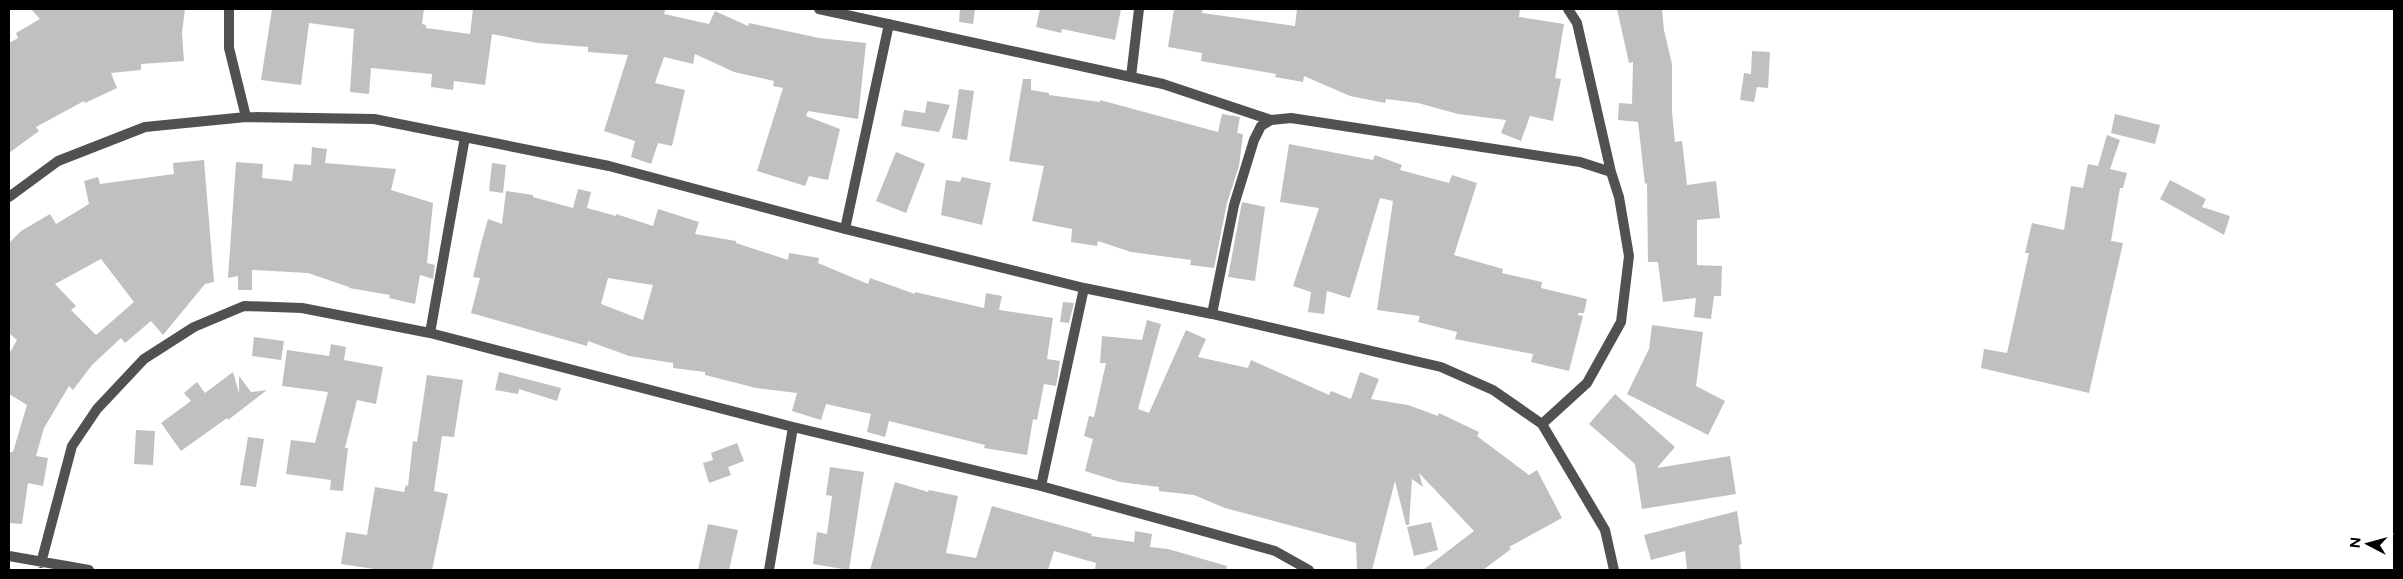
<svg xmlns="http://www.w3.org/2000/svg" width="2403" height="579" font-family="Figtree,sans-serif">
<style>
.building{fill:#c0c0c0;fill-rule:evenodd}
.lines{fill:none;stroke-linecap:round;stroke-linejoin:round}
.minor{stroke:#515151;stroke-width:10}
</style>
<rect width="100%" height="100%" fill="#fff"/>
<path class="building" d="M 31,9 L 185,9 L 182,33 L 184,61 L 141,64 L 141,70 L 111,73 L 117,88 L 85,103 L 84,101 L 36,127 L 39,131 L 9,153 L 9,43 L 18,38 L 16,33 L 40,19 Z
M 272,9 L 424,9 L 422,24 L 426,25 L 426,28 L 470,34 L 473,9 L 656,9 L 665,10 L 664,14 L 709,24 L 715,11 L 748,26 L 749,23 L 819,38 L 866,43 L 858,119 L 808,111 L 806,116 L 840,129 L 828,180 L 809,176 L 805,186 L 757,171 L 783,88 L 773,86 L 774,81 L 734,72 L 695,54 L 693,64 L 664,57 L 655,83 L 685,90 L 672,146 L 658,143 L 651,164 L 631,157 L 635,141 L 604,131 L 628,55 L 588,52 L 588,47 L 538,43 L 492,34 L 485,85 L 454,81 L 453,90 L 431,87 L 432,74 L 371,68 L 369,94 L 350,92 L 354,29 L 309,23 L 301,85 L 261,80 Z
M 960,9 L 975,9 L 973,24 L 959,22 Z
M 1040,9 L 1121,9 L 1115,40 L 1062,29 L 1061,33 L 1036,27 Z
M 1174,9 L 1203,9 L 1202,13 L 1295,26 L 1297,9 L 1520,9 L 1519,17 L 1564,24 L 1555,78 L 1561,79 L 1553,121 L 1530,116 L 1521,141 L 1501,133 L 1506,120 L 1458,114 L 1418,103 L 1386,99 L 1385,103 L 1350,96 L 1304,76 L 1303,82 L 1275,77 L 1276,74 L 1201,61 L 1202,53 L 1168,47 Z
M 1617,9 L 1662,9 L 1664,30 L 1672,64 L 1672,112 L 1675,142 L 1682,141 L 1687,185 L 1716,181 L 1720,218 L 1697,220 L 1697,265 L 1722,266 L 1721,296 L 1714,296 L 1711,319 L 1694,317 L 1696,298 L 1663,302 L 1658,262 L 1648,262 L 1647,183 L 1645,184 L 1638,122 L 1618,120 L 1619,103 L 1632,104 L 1633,62 L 1629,63 Z
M 1752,51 L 1770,52 L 1768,88 L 1757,87 L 1754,102 L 1740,100 L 1744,73 L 1751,74 Z
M 1023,79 L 1031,79 L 1031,90 L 1049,93 L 1049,95 L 1100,102 L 1100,100 L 1218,132 L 1222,114 L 1240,117 L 1237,133 L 1243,134 L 1239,166 L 1227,203 L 1214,268 L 1190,265 L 1191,260 L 1131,252 L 1098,241 L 1097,246 L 1071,242 L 1072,229 L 1032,221 L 1044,166 L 1009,161 Z
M 959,89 L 974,91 L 967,140 L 952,138 Z
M 927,101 L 950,105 L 939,132 L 901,126 L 904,110 L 925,113 Z
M 2115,114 L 2160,125 L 2155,144 L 2111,133 Z
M 2107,135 L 2120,140 L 2110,169 L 2127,173 L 2123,188 L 2120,188 L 2111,241 L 2123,243 L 2089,393 L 1981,368 L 1984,349 L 2007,353 L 2029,253 L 2025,253 L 2032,223 L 2064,230 L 2071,186 L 2083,188 L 2088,164 L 2098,166 Z
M 1289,144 L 1373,160 L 1375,155 L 1402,165 L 1400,170 L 1449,183 L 1452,175 L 1477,183 L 1454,255 L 1503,269 L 1502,273 L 1542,282 L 1541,288 L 1587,299 L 1584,313 L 1578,313 L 1578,315 L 1583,316 L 1569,371 L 1531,362 L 1533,354 L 1455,339 L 1457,332 L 1418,322 L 1420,316 L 1377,310 L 1393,201 L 1380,198 L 1350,298 L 1327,291 L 1324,314 L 1308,312 L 1311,292 L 1293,286 L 1319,208 L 1280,202 Z
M 312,147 L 327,149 L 325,163 L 396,169 L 391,190 L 433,203 L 427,263 L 435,265 L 433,279 L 420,275 L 415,304 L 389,298 L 390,295 L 349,288 L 349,287 L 308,273 L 252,270 L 252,290 L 238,290 L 238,276 L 228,278 L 236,162 L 263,164 L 262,178 L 292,181 L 294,164 L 311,165 Z
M 896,152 L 925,164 L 906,213 L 876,201 Z
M 204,160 L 214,282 L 205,284 L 163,335 L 151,321 L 125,343 L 121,338 L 92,365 L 73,390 L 69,386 L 44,428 L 36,456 L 48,458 L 43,486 L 28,483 L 22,524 L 9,523 L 9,452 L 13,452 L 27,405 L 9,394 L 9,354 L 17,340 L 9,333 L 9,243 L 21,231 L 50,214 L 56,224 L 89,204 L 84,181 L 98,177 L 100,184 L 174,174 L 173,163 ZM 101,259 L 134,302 L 96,335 L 71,310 L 76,306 L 55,284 Z
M 492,163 L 506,165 L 503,193 L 489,191 Z
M 962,177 L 991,183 L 982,225 L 941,215 L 946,180 L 960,182 Z
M 2170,180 L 2206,199 L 2202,207 L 2230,216 L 2224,235 L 2160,199 Z
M 578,189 L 591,192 L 587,208 L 616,216 L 616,214 L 653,226 L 658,209 L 699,222 L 695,234 L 736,241 L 736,243 L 788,260 L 789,253 L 819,258 L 818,263 L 868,284 L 870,278 L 915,294 L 915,292 L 984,308 L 986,293 L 1002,296 L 999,310 L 1053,318 L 1047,359 L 1060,361 L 1058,375 L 1056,386 L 1044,384 L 1037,420 L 1033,419 L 1027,455 L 984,448 L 985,445 L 889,421 L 885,437 L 867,432 L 871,414 L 826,404 L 821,420 L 792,411 L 797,393 L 756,388 L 705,375 L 705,372 L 673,368 L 673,363 L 629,356 L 588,341 L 587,346 L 471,313 L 480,278 L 473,277 L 482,240 L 488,219 L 502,224 L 506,191 L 533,195 L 533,197 L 573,208 ZM 608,278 L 653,285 L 643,320 L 601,304 Z
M 1242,202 L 1265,207 L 1255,281 L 1228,277 Z
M 1063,302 L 1074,303 L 1069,323 L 1060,322 Z
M 1147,320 L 1161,324 L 1138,409 L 1149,413 L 1186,330 L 1206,339 L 1198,357 L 1248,368 L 1251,360 L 1329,395 L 1331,391 L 1351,399 L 1360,372 L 1379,379 L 1371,399 L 1408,405 L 1438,416 L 1439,413 L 1479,432 L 1477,436 L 1529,475 L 1537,470 L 1562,518 L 1509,547 L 1511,549 L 1483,570 L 1423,570 L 1474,531 L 1419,473 L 1423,487 L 1412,479 L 1409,525 L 1406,525 L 1395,481 L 1372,570 L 1357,570 L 1356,543 L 1225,508 L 1194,495 L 1159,491 L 1159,487 L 1120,482 L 1085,471 L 1093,439 L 1084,436 L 1089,416 L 1094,417 L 1106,363 L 1100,363 L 1102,336 L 1142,340 Z
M 1652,325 L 1703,332 L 1696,386 L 1725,401 L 1708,435 L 1627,394 L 1649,349 Z
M 254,337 L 284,341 L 281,360 L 252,356 Z
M 331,344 L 346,347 L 344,360 L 383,367 L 376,404 L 357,400 L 345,448 L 348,448 L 343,491 L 330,490 L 331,480 L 286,474 L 291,440 L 315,443 L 328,392 L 282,386 L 287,350 L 329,356 Z
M 233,372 L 239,393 L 239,376 L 251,392 L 267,390 L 228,420 L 227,418 L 181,451 L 161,423 L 191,401 L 184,393 L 197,382 L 205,393 Z
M 499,372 L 561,388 L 557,401 L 519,389 L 518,394 L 495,390 Z
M 427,375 L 463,380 L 454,437 L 442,436 L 434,491 L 448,494 L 432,570 L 381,570 L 341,564 L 346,532 L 367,535 L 375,487 L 404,492 L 406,485 L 408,486 L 413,441 L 417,442 Z
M 1615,394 L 1675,447 L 1657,468 L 1730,456 L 1736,494 L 1642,509 L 1635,464 L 1589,424 Z
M 136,430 L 155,431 L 153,465 L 134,464 Z
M 248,437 L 264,439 L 256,487 L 240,485 Z
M 737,443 L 744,461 L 728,467 L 731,475 L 709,483 L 703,463 L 713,460 L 711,453 Z
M 830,467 L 864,472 L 849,570 L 813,564 L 817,532 L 827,534 L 832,496 L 826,495 Z
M 895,482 L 928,492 L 929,490 L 958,496 L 946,553 L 976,558 L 992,506 L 1092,534 L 1091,536 L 1134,542 L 1135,531 L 1152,534 L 1150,547 L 1168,549 L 1227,566 L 1226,570 L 1095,570 L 1096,563 L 1054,551 L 1048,570 L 870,570 Z
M 1737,511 L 1742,544 L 1739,545 L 1741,570 L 1687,570 L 1685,551 L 1651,560 L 1644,535 Z
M 1431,522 L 1438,550 L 1414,556 L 1407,527 Z
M 708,524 L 738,530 L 729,570 L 698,570 Z"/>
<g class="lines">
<path class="minor" d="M 229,9 L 229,48 L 246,117
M 819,9 L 1163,84 L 1271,120
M 1568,9 L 1577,23 L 1611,172
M 1131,77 L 1139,9
M 9,197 L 58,161 L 145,127 L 246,117 L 374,119 L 609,166 L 845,229 L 1084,288 L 1212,314 L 1441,367 L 1493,390 L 1542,424 L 1605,530 L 1614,570
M 845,229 L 889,24
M 1212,314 L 1234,205 L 1254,140 L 1261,126 L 1271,120 L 1291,118 L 1580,162 L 1611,172 L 1619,197 L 1629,256 L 1621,322 L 1587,383 L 1542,424
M 430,333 L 465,137
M 1041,486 L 1084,288
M 9,556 L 89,570
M 41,563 L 72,446 L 97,409 L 144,359 L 194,327 L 244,306 L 302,308 L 430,333 L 793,427 L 1041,486 L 1275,551 L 1309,570
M 769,570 L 793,427"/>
</g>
<rect width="2403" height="579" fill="none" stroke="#000000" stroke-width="20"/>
<g transform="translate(2368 544) rotate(276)" stroke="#ffffff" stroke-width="4" paint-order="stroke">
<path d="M0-4L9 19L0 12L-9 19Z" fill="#000000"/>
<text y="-8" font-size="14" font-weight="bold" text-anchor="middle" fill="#000000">N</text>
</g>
</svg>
